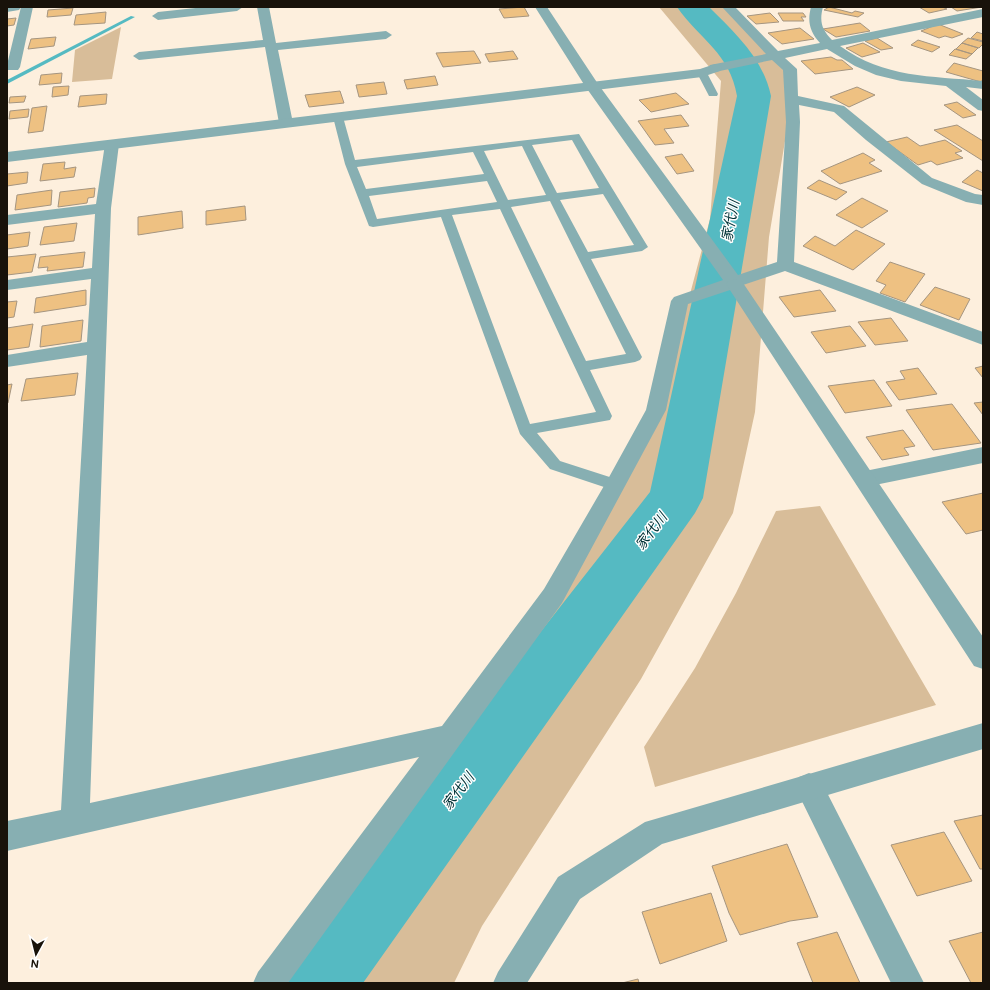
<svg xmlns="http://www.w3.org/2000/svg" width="990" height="990" font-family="'DM Sans','Noto Sans JP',sans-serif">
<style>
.green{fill:#d8bd99}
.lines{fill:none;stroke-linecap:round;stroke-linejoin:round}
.stream{fill:#55bac2;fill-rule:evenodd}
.river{fill:#55bac2;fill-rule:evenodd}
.building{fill:#eec182;stroke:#a59580}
.service{fill:#87afb2;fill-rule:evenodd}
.minor{fill:#87afb2;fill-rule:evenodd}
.tertiary{fill:#87afb2;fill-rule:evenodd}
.labels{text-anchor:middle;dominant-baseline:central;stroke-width:3;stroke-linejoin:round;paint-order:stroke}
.water-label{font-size:14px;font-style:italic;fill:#003236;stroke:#fff}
</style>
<rect width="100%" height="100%" fill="#fdefdd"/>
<path class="green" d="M 659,7 L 727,7 L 791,74 L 792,99 L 769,237 L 755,412 L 733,513 L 641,679 L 482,926 L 454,983 L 272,983 L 653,433 L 710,219 L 721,81 Z
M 121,27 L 112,79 L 72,82 L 75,50 Z
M 820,506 L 936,705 L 655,787 L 644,747 L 695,668 L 736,593 L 776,511 Z"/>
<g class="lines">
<path class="stream" d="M 131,16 L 135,17 L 7,84 L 7,80 Z"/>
<path class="river" d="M 677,7 L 709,7 C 735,33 763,58 771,96 L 703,498 L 695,513 L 363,983 L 277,983 L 288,955 L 650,492 L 737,96 C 730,53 700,40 677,7 Z"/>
</g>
<path class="building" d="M 524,7 L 529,16 L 504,18 L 499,9 Z
M 829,7 L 852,13 L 855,11 L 864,13 L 858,17 L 824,10 Z
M 919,7 L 942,7 L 947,9 L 929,13 Z
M 951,7 L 982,7 L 957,11 Z
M 73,8 L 71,15 L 47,17 L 48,10 Z
M 106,12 L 105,23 L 74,25 L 76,15 Z
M 770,13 L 779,22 L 756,24 L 747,16 Z
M 778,13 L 803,13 L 806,17 L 801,17 L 804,21 L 783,21 Z
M 16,18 L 14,25 L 7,26 L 7,19 Z
M 860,23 L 870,31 L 836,37 L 823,29 Z
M 938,24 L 963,34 L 952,38 L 945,36 L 939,38 L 921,31 Z
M 800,28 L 814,39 L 782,44 L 768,33 Z
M 977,32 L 983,34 L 983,41 L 971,38 Z
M 56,37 L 54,46 L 28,49 L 31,39 Z
M 877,38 L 893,48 L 881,50 L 865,41 Z
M 968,38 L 983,42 L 983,44 L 979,48 L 962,43 Z
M 918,40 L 940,47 L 932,52 L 911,45 Z
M 863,43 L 880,52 L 862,57 L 846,48 Z
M 962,43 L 978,48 L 972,54 L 956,49 Z
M 955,49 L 972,54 L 966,59 L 949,55 Z
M 474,51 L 481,63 L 443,67 L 436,53 Z
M 513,51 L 518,59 L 489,62 L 485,54 Z
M 831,57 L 837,60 L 842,60 L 853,69 L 815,74 L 801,61 Z
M 954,63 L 983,71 L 983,79 L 981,82 L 946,72 Z
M 62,73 L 61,83 L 39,85 L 41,75 Z
M 435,76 L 438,85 L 407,89 L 404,80 Z
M 384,82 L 387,94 L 359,97 L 356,85 Z
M 69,86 L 68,95 L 52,97 L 53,87 Z
M 857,87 L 875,95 L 849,107 L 830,97 Z
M 340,91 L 344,103 L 309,107 L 305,95 Z
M 676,93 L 689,104 L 651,112 L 639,100 Z
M 107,94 L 106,104 L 78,107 L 80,96 Z
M 26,96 L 24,102 L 9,103 L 10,97 Z
M 957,102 L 976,115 L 963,118 L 944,105 Z
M 47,106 L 43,131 L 28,133 L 32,108 Z
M 29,109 L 28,117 L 9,119 L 10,111 Z
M 681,115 L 689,126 L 664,129 L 674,143 L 655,145 L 638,121 Z
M 957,125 L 983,141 L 983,161 L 934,130 Z
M 907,137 L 920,146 L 945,140 L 962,151 L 955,153 L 963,158 L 937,165 L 931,161 L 918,165 L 886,142 Z
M 863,153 L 875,160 L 869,163 L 882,171 L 840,184 L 821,171 Z
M 682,154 L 694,171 L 677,174 L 665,157 Z
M 65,162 L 64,169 L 76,167 L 74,177 L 40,181 L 43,164 Z
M 977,170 L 983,173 L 983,191 L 962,182 Z
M 28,172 L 27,183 L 7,186 L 7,174 Z
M 819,180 L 847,192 L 836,200 L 807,188 Z
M 95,188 L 94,197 L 88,198 L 87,203 L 58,207 L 60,192 Z
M 52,190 L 51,205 L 15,210 L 17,195 Z
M 862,198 L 888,211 L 862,228 L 836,215 Z
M 245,206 L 246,220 L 206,225 L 206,211 Z
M 182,211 L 183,228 L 138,235 L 138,217 Z
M 77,223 L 74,241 L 40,245 L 44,227 Z
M 856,230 L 885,244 L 853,270 L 803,246 L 815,236 L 835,246 Z
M 30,232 L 28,246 L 7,249 L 7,235 Z
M 85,252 L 83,267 L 47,271 L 48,267 L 38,268 L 40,257 Z
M 36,254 L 32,272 L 7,275 L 7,257 Z
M 890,262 L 925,274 L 905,302 L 880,293 L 886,285 L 876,281 Z
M 935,287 L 970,299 L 959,320 L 920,305 Z
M 86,290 L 86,305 L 34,313 L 36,298 Z
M 820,290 L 836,311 L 794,317 L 779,297 Z
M 17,301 L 14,317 L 7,318 L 7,302 Z
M 891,318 L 908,341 L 875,345 L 858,322 Z
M 83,320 L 81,341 L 40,347 L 42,326 Z
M 33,324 L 29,347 L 7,350 L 7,328 Z
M 850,326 L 866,346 L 826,353 L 811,332 Z
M 983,366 L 983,378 L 975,368 Z
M 918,368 L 937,394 L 899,400 L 886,382 L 905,379 L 900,371 Z
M 78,373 L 75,395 L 21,401 L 26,379 Z
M 874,380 L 892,406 L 845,413 L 828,386 Z
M 12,384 L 8,403 L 7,403 L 7,385 Z
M 983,402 L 983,415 L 974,403 Z
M 952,404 L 981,443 L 933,450 L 906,410 Z
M 903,430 L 915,446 L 904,448 L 909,455 L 882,460 L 866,437 Z
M 983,493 L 983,530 L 966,534 L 942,502 Z
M 983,815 L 983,869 L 980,869 L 954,821 Z
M 944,832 L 972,881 L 917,896 L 891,845 Z
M 787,844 L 818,917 L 790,921 L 740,935 L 729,913 L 712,866 Z
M 711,893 L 727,941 L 660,964 L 642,912 Z
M 837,932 L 860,983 L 813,983 L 797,943 Z
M 983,932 L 983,983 L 971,983 L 949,941 Z
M 638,979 L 639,983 L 622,983 Z"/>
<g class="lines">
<path class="service" d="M 702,70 L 707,73 L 718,94 L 717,96 L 709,96 L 708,94 L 697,73 Z
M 338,114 L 343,117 L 355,160 L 579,134 L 648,247 L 642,251 L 591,259 L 642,357 L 640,360 L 635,362 L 590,370 L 612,416 L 610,420 L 537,433 L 560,461 L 622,481 L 624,485 L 622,489 L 616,491 L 550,469 L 520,434 L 441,217 L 373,227 L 369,226 L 345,164 L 333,117 ZM 572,140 L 599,188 L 557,193 L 532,145 ZM 522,146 L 546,195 L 508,200 L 484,151 ZM 473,152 L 484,174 L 366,189 L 357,167 ZM 487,181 L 497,202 L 377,219 L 369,196 ZM 603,194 L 634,245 L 588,252 L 560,200 ZM 550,201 L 626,354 L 586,361 L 511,207 ZM 500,209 L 596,412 L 530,424 L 452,215 Z"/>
<path class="minor" d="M 7,7 L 21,7 L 19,10 L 7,12 Z
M 21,7 L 33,7 L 20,67 L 18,70 L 8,70 L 7,65 Z
M 205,7 L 243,7 L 237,11 L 158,20 L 152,16 L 158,12 Z
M 257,7 L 269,7 L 276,43 L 386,31 L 392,35 L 386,39 L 278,50 L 293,123 L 291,126 L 281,126 L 279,123 L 265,47 L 139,60 L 133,56 L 139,52 L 263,40 Z
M 535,7 L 547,7 L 598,84 L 738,275 L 777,262 L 786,122 L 783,70 L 772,60 L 715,72 L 710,71 L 708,68 L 710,65 L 766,54 L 722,7 L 735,7 L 778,51 L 820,43 C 810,32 807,22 811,7 L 823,7 C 819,22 822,30 832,40 L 983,9 L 983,17 L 840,46 C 884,78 931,76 983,81 L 983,89 L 966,87 L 983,100 L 983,111 L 978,110 L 946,86 L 901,81 L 876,75 L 855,66 L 827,49 L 785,58 L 797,69 L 798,96 L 844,106 L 932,178 L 975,194 L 983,195 L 983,205 L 966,202 L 922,184 L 866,140 L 834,112 L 799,105 L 800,122 L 794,262 L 983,332 L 983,345 L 785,271 L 743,285 L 741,288 L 733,289 L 688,304 L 666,410 L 562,603 L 288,983 L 253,983 L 258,972 L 419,757 L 7,851 L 7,821 L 61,810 L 87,355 L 7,367 L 7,355 L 87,342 L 91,279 L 7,290 L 7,280 L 92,268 L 95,214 L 7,225 L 7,215 L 96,204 L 105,144 L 107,141 L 117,141 L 119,144 L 111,208 L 90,803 L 442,726 L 544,589 L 608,479 L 646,410 L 671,301 L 674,297 L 723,280 L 585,86 Z
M 983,447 L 983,463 L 865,487 L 857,485 L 854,479 L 857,473 L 865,471 Z
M 809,773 L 819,777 L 924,983 L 891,983 L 795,787 L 799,777 Z"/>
<path class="tertiary" d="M 715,64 L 720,65 L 722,68 L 720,71 L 702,77 L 7,162 L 7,152 L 700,69 Z
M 735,279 L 741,280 L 983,637 L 983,669 L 974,666 L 726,284 L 729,280 Z
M 983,723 L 983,749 L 662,844 L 580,899 L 527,983 L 493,983 L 498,972 L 558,877 L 645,822 Z"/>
</g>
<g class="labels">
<g class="water-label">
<text transform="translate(730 221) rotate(-79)">家代川</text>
<text transform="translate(651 531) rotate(-53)">家代川</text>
<text transform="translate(458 791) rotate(-53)">家代川</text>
</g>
</g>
<rect width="990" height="990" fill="none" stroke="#18120a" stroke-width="16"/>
<g transform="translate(36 954) rotate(187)" stroke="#ffffff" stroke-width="3" paint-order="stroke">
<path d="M0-3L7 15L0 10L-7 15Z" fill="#18120a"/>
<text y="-6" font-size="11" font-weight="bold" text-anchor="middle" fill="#18120a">N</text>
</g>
</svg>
